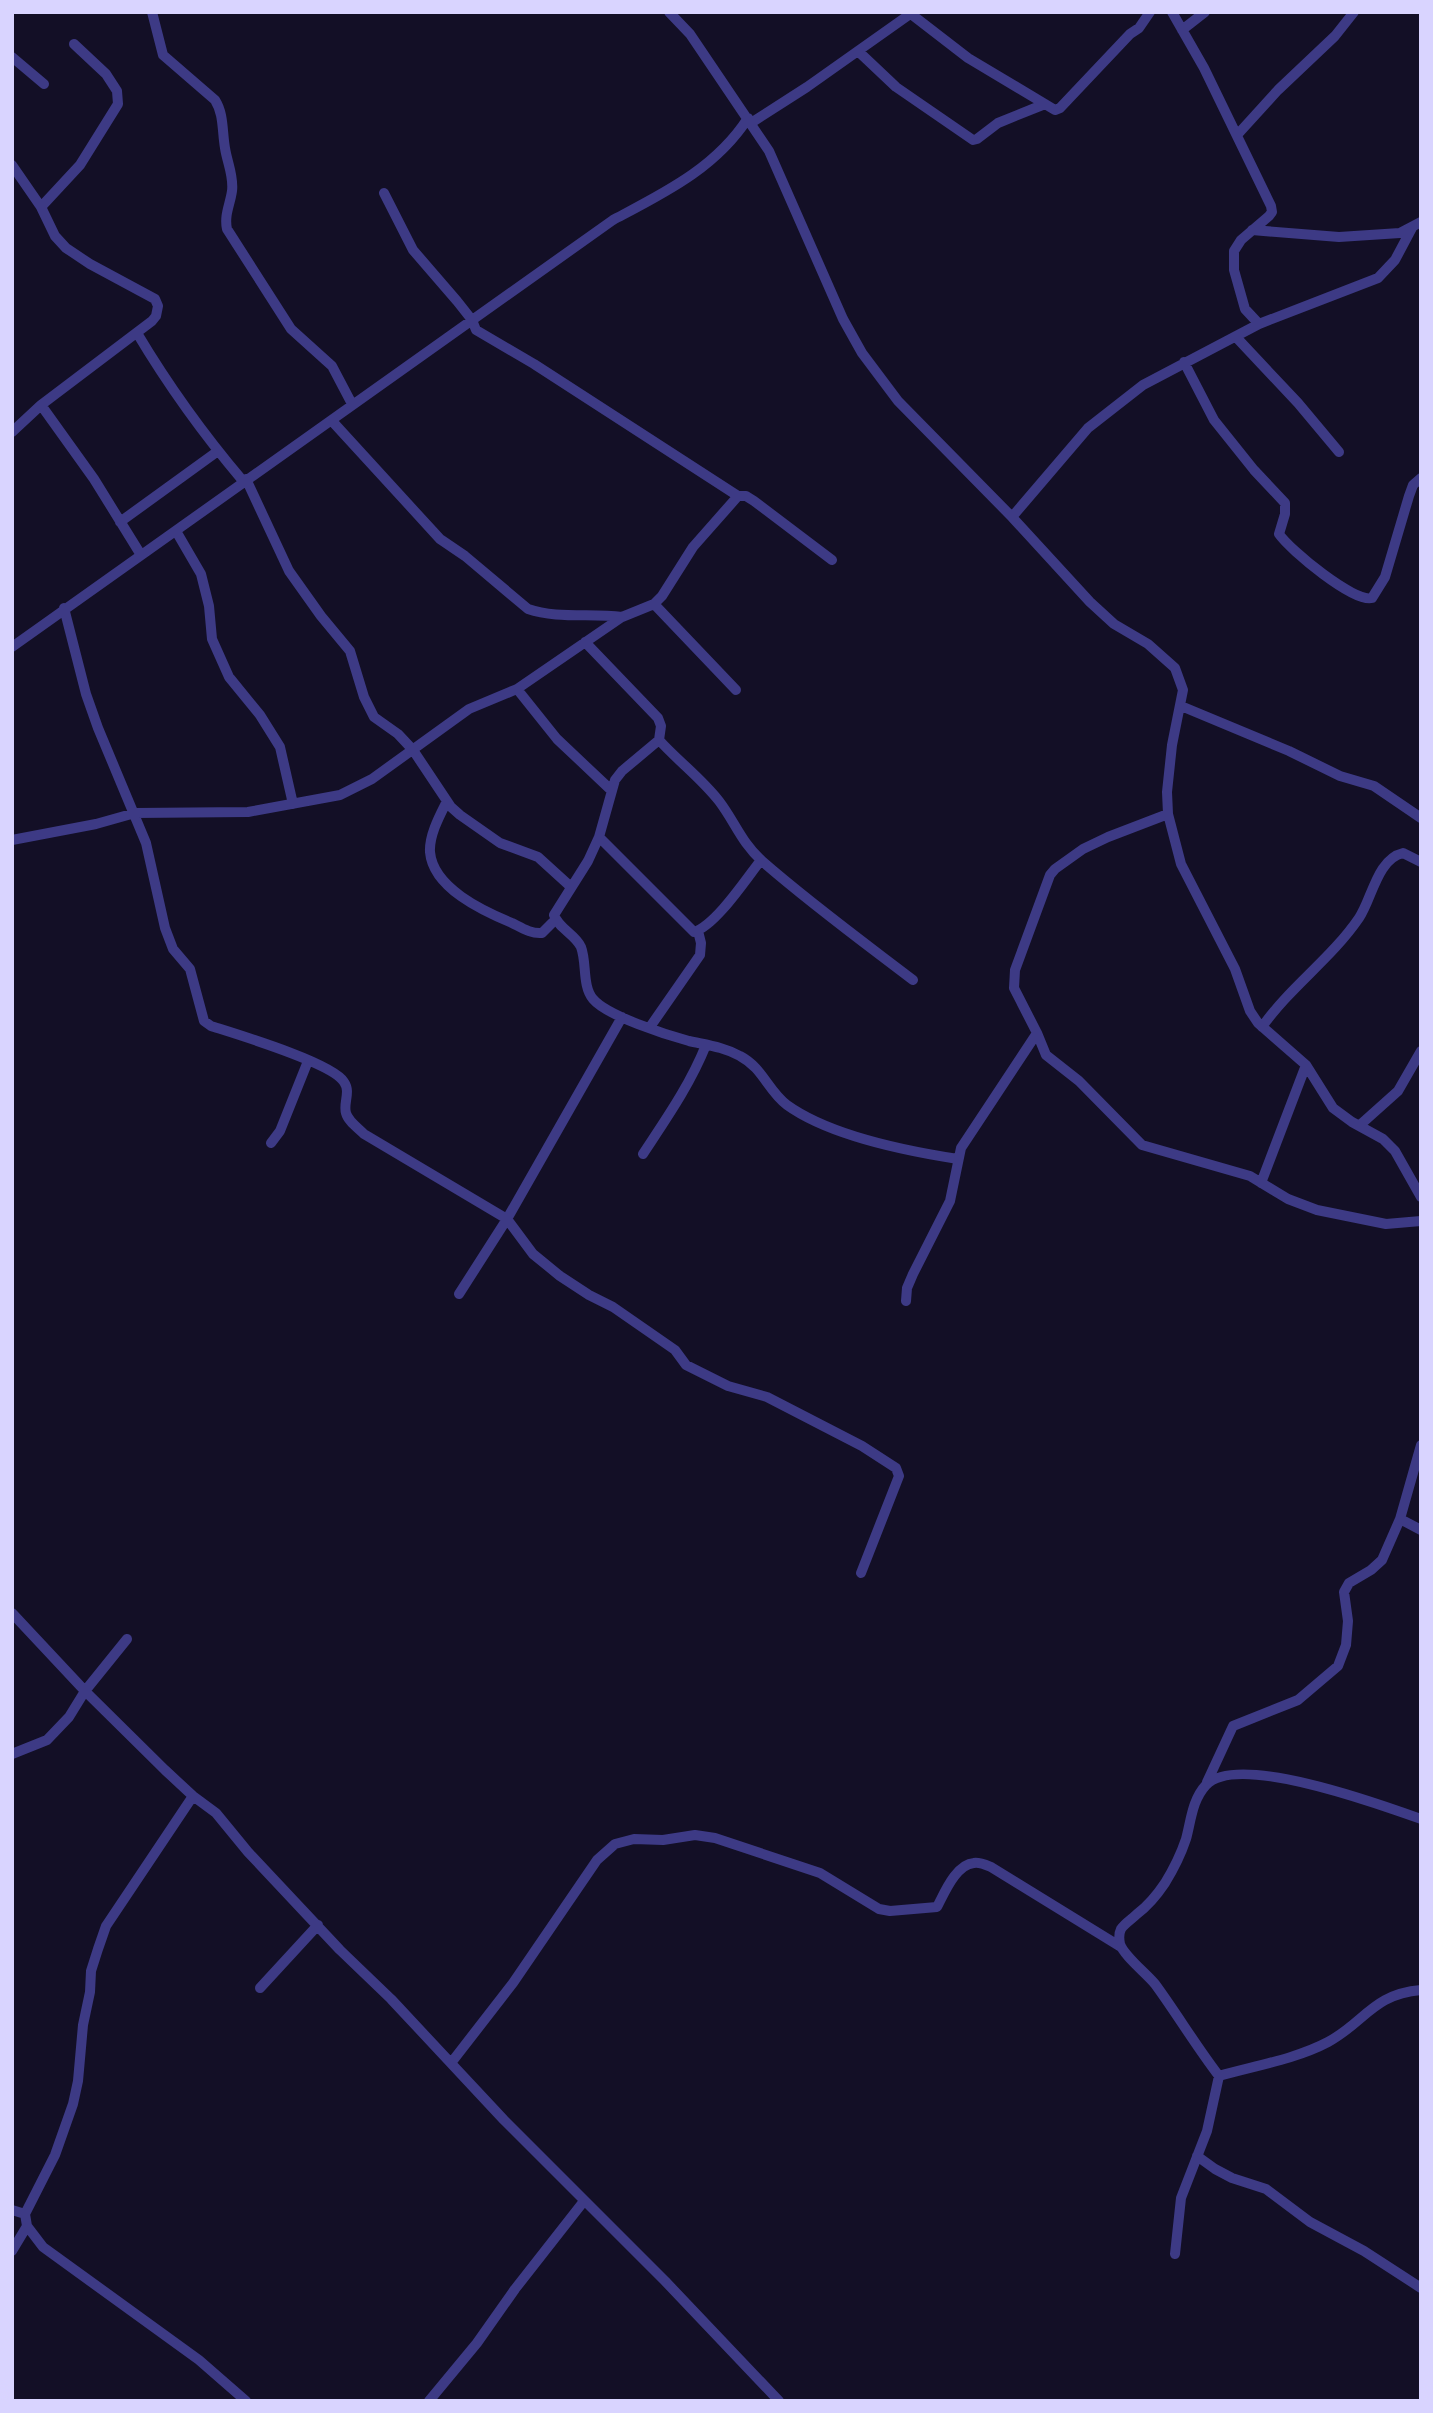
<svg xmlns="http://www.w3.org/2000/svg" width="1433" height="2413" font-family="'Open Sans',sans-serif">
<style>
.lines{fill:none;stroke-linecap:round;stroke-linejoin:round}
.street{stroke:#3d3a85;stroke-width:10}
</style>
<rect width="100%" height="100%" fill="#130f26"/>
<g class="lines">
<path class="street" d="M 152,12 L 163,55 L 215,100 C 224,114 222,131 225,148 C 227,162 234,176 232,191 C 230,205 224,215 227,229 L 291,329 L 332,366 L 352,404
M 669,12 L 690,34 L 769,151 L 843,319 L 862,353 L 898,401 L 1012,517 L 1090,602 L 1114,624 L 1148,644 L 1175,668 L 1183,690 L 1172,745 L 1167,792 L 1168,814 L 1181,864 L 1235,969 L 1250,1011 L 1258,1023 L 1306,1065 L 1333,1108 L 1352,1122 L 1383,1139 L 1395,1151 L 1421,1197
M 1172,12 L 1204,68 L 1271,206 L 1272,212 L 1269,216 L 1241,240 L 1234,251 L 1234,270 L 1245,309 L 1259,324
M 911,14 L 968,58 L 1055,110 L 1060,108 L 1130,34 L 1139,28 L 1150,12
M 1182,30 L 1205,12
M 859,52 L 896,87 L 973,140 L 977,139 L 998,123 L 1045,104
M 12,57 L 44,84
M 751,123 L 807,87 L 913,12
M 1238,134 L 1278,90 L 1335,36 L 1354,12
M 12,165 L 41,207 L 55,236 L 66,248 L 90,264 L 155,299 L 158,306 L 156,316 L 152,321 L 41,405 L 12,432
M 384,193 L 413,250 L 457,301 L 472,320 L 476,330 L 534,364 L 738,496
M 41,207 L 80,165 L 118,104 L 117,91 L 106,74 L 74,44
M 1252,230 L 1339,237 L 1400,233 L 1421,222
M 137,333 C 168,385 204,435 243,481
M 1236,337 L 1298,403 L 1339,452
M 1184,362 L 1214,420 L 1254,470 L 1285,503 L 1285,514 L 1279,534 C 1290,550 1354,603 1372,598 L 1385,577 L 1409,496 L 1413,485 L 1421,478
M 41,405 L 94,479 L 141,555
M 332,421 L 440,539 L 465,556 L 528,609 C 557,619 591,613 622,617
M 246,479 L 289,571 L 321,616 L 350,651 L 364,697 L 374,717 L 398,734 L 413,750 L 451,807 L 460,815 L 500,843 L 538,857 L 571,887
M 1012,517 L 1088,428 L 1143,385 L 1259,324 L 1378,278 L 1395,260 L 1412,228
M 120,522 L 218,451
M 176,531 L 201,574 L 209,606 L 212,639 L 229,677 L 260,715 L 280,747 L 293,804
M 654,604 L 736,690
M 64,608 L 86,694 L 98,728 L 146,843 L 165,928 L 173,949 L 190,969 L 204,1021 L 211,1026 C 236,1034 333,1063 344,1082 C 351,1092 343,1103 346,1113 C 348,1121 358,1128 364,1134 L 507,1219 L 533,1254 L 560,1276 L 589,1295 L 613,1307 L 675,1350 L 686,1365 L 728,1386 L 767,1397 L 862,1446 L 896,1468 L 899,1476 L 861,1573
M 585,642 L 658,718 L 661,726 L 659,740 C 678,761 701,778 719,801 C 735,822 741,842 762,861 C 810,903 862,941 913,980
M 12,647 L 613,220 C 664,193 716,168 748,118
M 517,689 L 557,739 L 611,790
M 1181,706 L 1289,751 L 1340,776 L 1374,786 L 1421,818
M 659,740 L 622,771 L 615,780 L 599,837 L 588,861 L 554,915 C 559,929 575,934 581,947 C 587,963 582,986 593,999 C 607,1016 667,1035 689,1041 C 707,1045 724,1047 740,1056 C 763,1068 768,1091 787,1105 C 830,1136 906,1151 958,1159
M 447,801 C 440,815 429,835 430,852 C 433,888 483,911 512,923 C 522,928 531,934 542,933 L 555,920
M 1168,814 L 1108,837 L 1083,849 L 1055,869 L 1050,875 L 1015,970 L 1014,988 L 1037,1033 L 1046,1055 L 1079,1081 L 1142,1145 L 1250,1176 L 1288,1199 L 1317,1210 L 1386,1224 L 1421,1221
M 599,837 L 694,932 C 716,925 746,879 761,860
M 12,840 L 96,824 L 135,813 L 248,812 L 340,795 L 372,779 L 469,709 L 517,689 L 622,617 L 654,604 L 662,596 L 693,547 L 738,496 L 746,496 L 754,501 L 832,560
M 650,1027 L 700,955 L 701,943 L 698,931
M 1262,1027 C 1290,987 1331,959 1359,918 C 1372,899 1377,859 1403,853 L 1421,862
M 1360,1125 L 1398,1091 L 1421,1051
M 271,1143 L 280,1131 L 308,1061
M 643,1154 C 666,1119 690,1085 706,1045
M 1261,1183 L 1306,1065
M 459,1294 L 507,1219 L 622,1017
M 906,1301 L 907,1288 L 913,1274 L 950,1201 L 961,1148 L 1037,1033
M 1400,1519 L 1421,1530
M 12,1613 L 85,1691 L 165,1770 L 193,1796 L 216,1813 L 248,1852 L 340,1950 L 391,1999 L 504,2120 L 665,2281 L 779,2401
M 12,1754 L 47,1740 L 69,1717 L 85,1691 L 127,1639
M 1207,1782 L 1233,1726 L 1298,1700 L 1338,1666 L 1346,1645 L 1348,1621 L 1344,1592 L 1349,1583 L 1371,1570 L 1382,1560 L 1400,1519 L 1421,1445
M 193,1796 L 106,1926 L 98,1949 L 91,1971 L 90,1992 L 83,2025 L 78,2081 L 73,2104 L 55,2155 L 25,2214 L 27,2226 L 43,2247 L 199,2360 L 246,2401
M 260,1988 L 318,1925
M 451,2063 L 513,1983 L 597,1860 L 615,1844 L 634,1839 L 663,1840 L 695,1835 L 715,1838 L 820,1873 L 879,1909 L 890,1911 L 937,1907 C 944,1894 956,1864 974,1863 C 979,1862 986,1865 991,1867 L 1121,1947
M 1219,2076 C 1196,2046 1177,2014 1155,1984 C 1146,1973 1124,1956 1120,1944 C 1119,1939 1119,1933 1121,1929 C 1125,1923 1132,1919 1137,1914 C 1149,1905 1157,1895 1165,1883 C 1173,1870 1181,1854 1186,1839 C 1191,1821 1192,1800 1206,1785 C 1237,1752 1382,1805 1421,1819
M 1197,2156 L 1215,2169 L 1232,2178 L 1266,2189 L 1310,2222 L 1364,2251 L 1421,2288
M 12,2210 L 25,2214
M 12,2251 L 27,2226
M 1175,2254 L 1181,2198 L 1207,2131 L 1219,2076 C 1254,2066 1296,2059 1328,2042 C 1365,2022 1373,1994 1421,1990
M 429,2401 L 477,2343 L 515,2289 L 584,2201"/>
</g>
<rect width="1433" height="2413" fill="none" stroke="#d9d4ff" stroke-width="28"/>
</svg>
